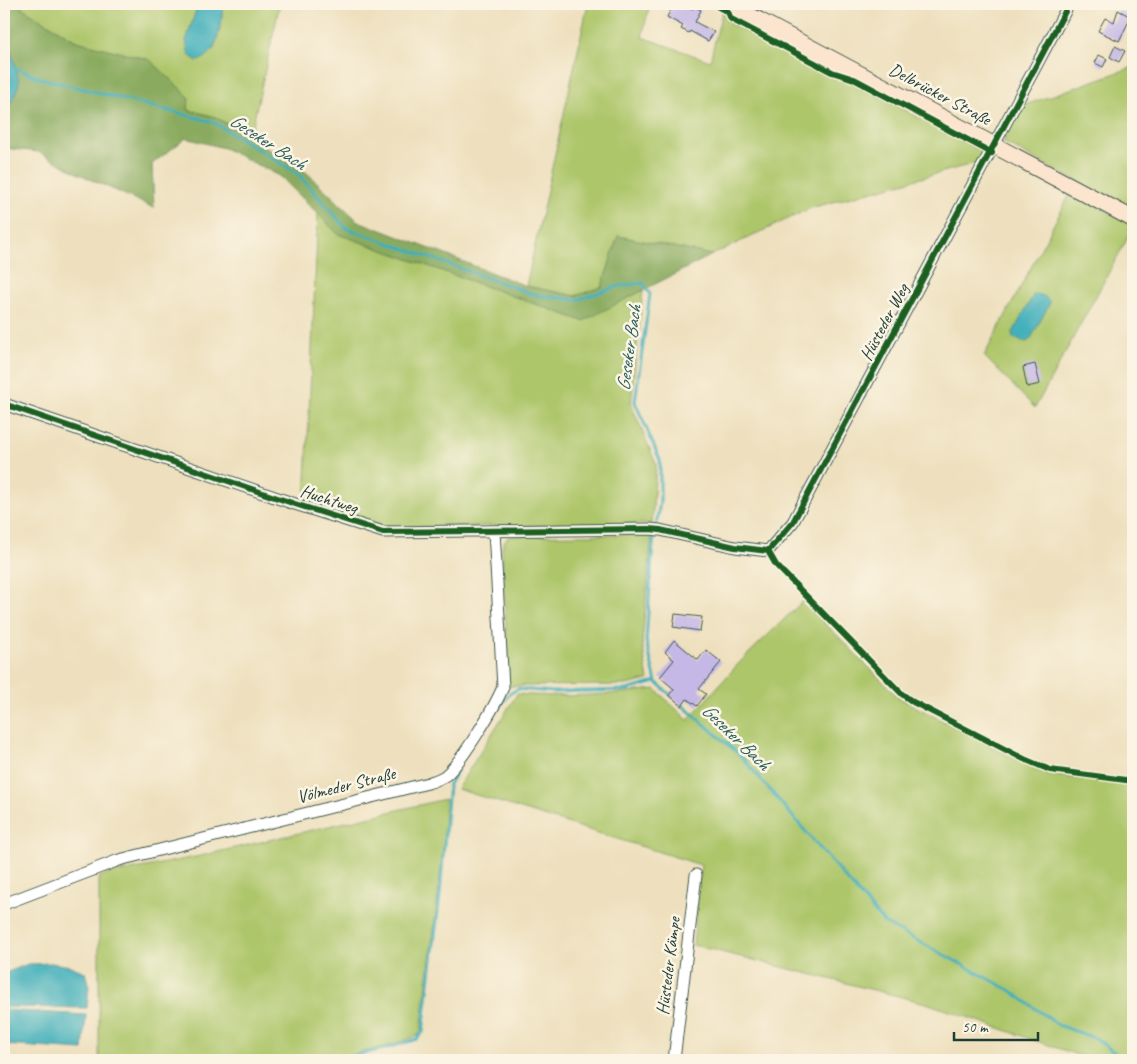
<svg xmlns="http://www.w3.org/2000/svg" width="1137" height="1064" font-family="Caveat,sans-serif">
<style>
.green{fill:#adc66b;stroke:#668250}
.forest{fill:#8aab5f;stroke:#54744a}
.water{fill:#3eaeba;stroke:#2e7677}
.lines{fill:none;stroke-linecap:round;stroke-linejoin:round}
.stream{stroke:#3eaeba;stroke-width:3}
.building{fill:#c5b8e6}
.minor-casing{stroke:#3e5549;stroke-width:13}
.secondary-casing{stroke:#3e5549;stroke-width:18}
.minor{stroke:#fff;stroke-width:11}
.secondary{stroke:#fce5cf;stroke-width:16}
.cycleway-casing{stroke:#fcf5e5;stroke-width:9}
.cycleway{stroke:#1b5e20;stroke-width:6}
.labels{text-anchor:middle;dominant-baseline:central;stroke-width:5;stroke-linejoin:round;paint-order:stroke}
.street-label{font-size:18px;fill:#1f3d34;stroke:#fcf5e5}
.water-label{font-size:19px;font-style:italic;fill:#285f5c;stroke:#fcf5e5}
</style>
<rect width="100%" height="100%" fill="#fcf5e5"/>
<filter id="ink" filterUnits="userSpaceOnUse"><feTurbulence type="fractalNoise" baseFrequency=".02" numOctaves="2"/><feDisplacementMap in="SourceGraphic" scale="10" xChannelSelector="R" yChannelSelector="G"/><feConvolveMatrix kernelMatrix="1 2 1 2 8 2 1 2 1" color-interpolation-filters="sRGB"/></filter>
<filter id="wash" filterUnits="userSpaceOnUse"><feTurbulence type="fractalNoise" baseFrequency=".0096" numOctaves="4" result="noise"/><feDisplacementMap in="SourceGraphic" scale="20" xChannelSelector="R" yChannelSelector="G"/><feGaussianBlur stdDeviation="1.12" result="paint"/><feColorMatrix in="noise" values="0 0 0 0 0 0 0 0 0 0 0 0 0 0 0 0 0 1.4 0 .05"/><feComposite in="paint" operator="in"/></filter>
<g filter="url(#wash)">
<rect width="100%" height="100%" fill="#eee0be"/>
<path class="green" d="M 16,4 L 198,4 L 186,41 L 214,49 L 224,4 L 280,4 L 250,137 L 215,117 L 188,110 L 150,60 L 76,41 Z
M 588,4 L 650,4 L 642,37 L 710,61 L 722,12 L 729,23 L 833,78 L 853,82 L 987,154 L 983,161 L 811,208 L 712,255 L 618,236 L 602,287 L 576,296 L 526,286 Z
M 1133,67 L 1133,212 L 1003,142 L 1022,106 Z
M 1071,192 L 1133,225 L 1133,228 L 1035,408 L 984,356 Z
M 318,213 L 339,234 L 583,321 L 643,290 L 631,404 L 656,464 L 652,524 L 384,527 L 305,502 Z
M 652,534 L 642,642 L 648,680 L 626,685 L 511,686 L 506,690 L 508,672 L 502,548 L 505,540 L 510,536 Z
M 803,601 L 899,698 L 1023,763 L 1050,775 L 1133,785 L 1133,1060 L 1092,1060 L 926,1003 L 693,945 L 701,865 L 457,789 L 517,694 C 563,698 609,695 655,689 L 688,720 L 739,663 Z
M 445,799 L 444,838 L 438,896 L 421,1031 L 417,1036 L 384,1047 L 329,1060 L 99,1060 L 99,877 L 121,870 L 121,872 L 200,856 Z"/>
<path class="forest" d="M 4,4 L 16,4 L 76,41 L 150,60 L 189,97 L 188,110 L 215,117 L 306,172 L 358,221 L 526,286 L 575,296 L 602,287 L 618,236 L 712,255 L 583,321 L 338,234 L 280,176 L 224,148 L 186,138 L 152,164 L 154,208 L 77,173 L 39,152 L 4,148 Z"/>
<path class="water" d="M 198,4 L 224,4 C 220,23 220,56 197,61 L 189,55 L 186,41 Z
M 4,50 L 12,53 L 19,81 L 17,91 L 4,116 Z
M 1034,294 C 1042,295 1046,295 1050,303 L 1030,340 L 1026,342 L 1013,338 L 1012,334 Z
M 52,963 L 70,966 L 85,972 L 89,987 L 87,1008 L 4,1007 L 5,973 L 28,964 Z
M 4,1010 L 86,1015 L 83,1050 L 4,1045 Z"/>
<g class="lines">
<path class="stream" d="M 14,67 L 40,78 L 213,122 L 298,174 L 346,228 L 536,295 L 576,300 L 619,286 L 643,283 L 650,294 L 635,402 L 660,460 L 660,502 L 653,545 L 646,641 L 656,682 L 673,697
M 681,704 L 740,755 L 884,923 L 1010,990 L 1058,1025 L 1097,1039 L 1124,1060
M 497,711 L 509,694 L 518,689 L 553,692 L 627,690 L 656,682
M 335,1060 L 384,1049 L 417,1039 L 423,1032 L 440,895 L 449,784 L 457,771"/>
</g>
<g id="blocks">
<path class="building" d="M 674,4 L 683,4 L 693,9 L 695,7 L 701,10 L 695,22 L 714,32 L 708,41 L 690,31 L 689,33 L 681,29 L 683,26 L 667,17 Z
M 1118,10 L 1131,17 L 1119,41 L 1098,31 L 1105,18 L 1114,22 Z
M 1115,46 L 1125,51 L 1119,62 L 1110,57 Z
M 1099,55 L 1107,59 L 1103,67 L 1095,63 Z
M 1035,364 L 1040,384 L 1027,387 L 1023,367 Z
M 675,614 L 702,617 L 700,631 L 673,627 Z
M 674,640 L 698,660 L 706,650 L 721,662 L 699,689 L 706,694 L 697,706 L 687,699 L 682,706 L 669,695 L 674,689 L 660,677 L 674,660 L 665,652 Z"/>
</g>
</g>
<g filter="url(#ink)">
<use href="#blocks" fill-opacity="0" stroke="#3e5549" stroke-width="1"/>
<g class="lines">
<defs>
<path id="minor" d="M 4,404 L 295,504 L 383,532 L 649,529 L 660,530 L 735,547 L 768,551 L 793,522 L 1069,4
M 4,904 L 119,860 L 428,783 C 433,781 441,779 446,775 C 462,761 495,707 503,687 L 494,531
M 674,1060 L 696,875"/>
<path id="secondary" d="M 728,4 L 1133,219"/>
</defs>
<use href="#minor" class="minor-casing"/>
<use href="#secondary" class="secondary-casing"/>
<use href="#minor" class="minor"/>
<use href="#secondary" class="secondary"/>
<defs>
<path id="cycleway" d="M 713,4 L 728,12 L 731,19 L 832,72 L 854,79 L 992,153
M 4,404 L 295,504 L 383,532 L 649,529 L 660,530 L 735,547 L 768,551
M 768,551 L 793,522 L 1069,4
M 768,551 L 776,565 L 902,694 L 913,702 L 1024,759 L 1050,770 L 1133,781"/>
</defs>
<use href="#cycleway" class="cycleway-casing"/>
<use href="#cycleway" class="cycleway"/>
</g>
</g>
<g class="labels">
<g class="street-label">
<text transform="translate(940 94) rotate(28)">Delbrücker Straße</text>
<text transform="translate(884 322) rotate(-62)">Hüsteder Weg</text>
<text transform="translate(329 499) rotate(18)">Huchtweg</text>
<text transform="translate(346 785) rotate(-14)">Völmeder Straße</text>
<text transform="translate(668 966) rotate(-83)">Hüsteder Kämpe</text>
</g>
<g class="water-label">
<text transform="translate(268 142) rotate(33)">Geseker Bach</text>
<text transform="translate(629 348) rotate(-82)">Geseker Bach</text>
<text transform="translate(736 737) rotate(44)">Geseker Bach</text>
</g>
</g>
<rect width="1137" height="1064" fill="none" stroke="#fcf5e5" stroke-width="20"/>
<path d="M954 1032v8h84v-8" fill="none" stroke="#1f3d34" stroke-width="2.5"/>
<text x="962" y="1032" font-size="15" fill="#1f3d34" stroke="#fcf5e5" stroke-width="4" paint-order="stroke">50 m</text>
</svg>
